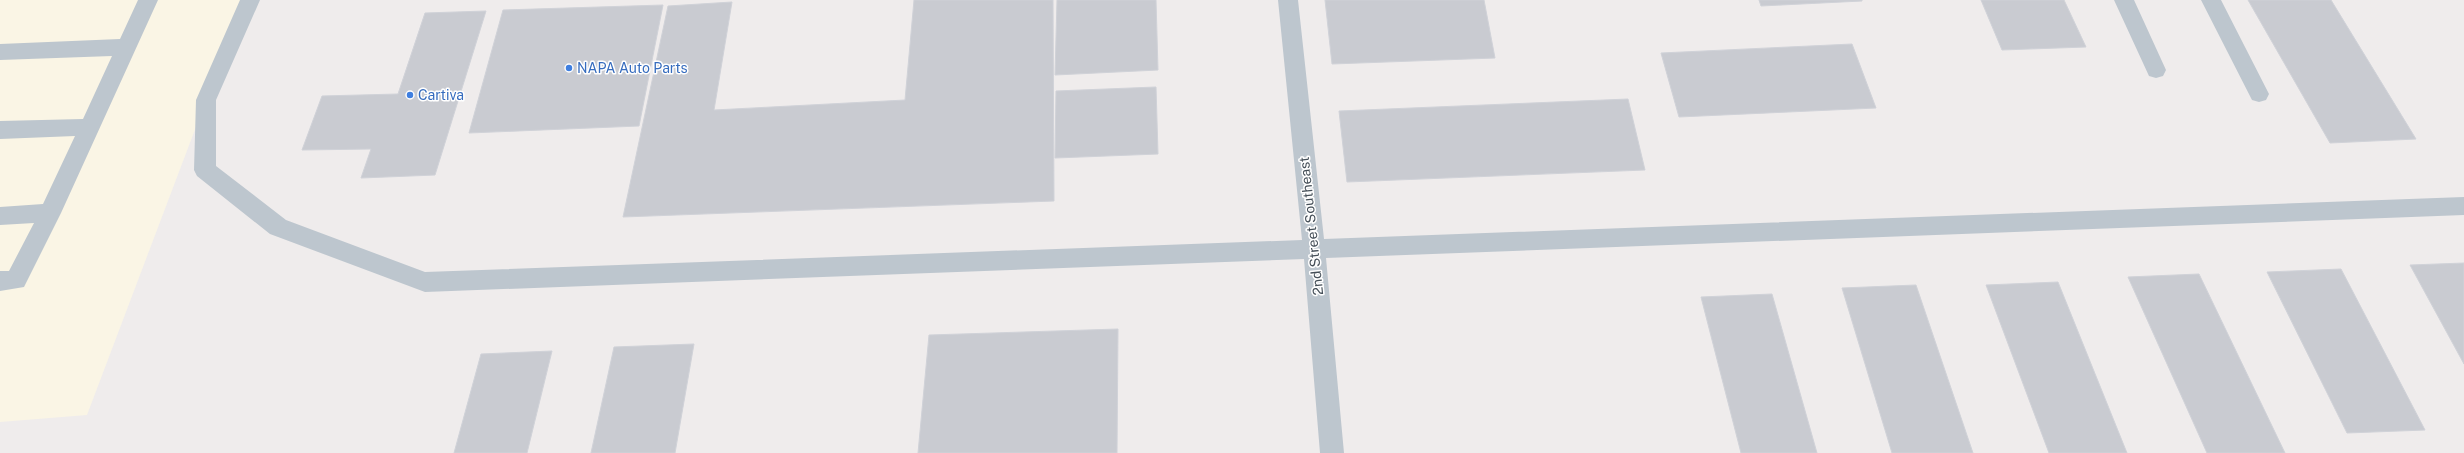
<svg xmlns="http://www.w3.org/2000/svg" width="2464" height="453" font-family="'Public Sans',sans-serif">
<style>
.commercial{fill:#faf5e5}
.building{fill:#c9cbd1;stroke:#d0d2d8}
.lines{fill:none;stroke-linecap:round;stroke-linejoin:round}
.minor{fill:#bdc6ce;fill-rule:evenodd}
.shop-dot{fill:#3f7fe0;stroke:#fff;stroke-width:1.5}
.labels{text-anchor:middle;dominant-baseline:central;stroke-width:3;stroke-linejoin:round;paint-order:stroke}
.shop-label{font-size:14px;fill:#366cbe;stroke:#fff;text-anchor:start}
.street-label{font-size:14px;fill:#454f58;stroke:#fff}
</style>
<rect width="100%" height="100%" fill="#efecec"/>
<path class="commercial" d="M 0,0 L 244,0 L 87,415 L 0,422 Z"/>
<path class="building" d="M 914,0 L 1053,0 L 1054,201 L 623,217 L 668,6 L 732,2 L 714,110 L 905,100 Z
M 1057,0 L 1156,0 L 1158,70 L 1055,75 Z
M 1325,0 L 1484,0 L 1495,58 L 1332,64 Z
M 1759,0 L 1862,0 L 1862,1 L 1761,6 Z
M 1981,0 L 2064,0 L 2086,47 L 2002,50 Z
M 2248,0 L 2331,0 L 2416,139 L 2330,143 Z
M 663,5 L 639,126 L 469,133 L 503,10 Z
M 486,11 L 435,175 L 361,178 L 371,149 L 302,150 L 322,96 L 398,94 L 425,13 Z
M 1852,44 L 1876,108 L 1679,117 L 1661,53 Z
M 1156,87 L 1158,154 L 1055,158 L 1056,91 Z
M 1628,99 L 1645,170 L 1347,182 L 1339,111 Z
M 2464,263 L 2464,364 L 2410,265 Z
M 2341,269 L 2425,430 L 2347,433 L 2267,272 Z
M 2199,274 L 2285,453 L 2207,453 L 2128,277 Z
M 2058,282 L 2127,453 L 2049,453 L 1986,285 Z
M 1916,285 L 1973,453 L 1892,453 L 1842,288 Z
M 1772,294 L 1817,453 L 1741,453 L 1701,297 Z
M 1118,329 L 1117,453 L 918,453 L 929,335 Z
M 694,344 L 675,453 L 591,453 L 614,347 Z
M 552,351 L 527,453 L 454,453 L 481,354 Z"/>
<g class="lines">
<path class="minor" d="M 138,0 L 158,0 L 61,213 L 24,287 L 0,291 L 0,271 L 9,271 L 34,223 L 0,225 L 0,207 L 43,204 L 75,136 L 0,139 L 0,121 L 83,119 L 112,56 L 0,60 L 0,44 L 120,39 Z
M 240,0 L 260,0 L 216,100 L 216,166 L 286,220 L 425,272 L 1302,240 L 1278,0 L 1298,0 L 1324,239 L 2464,197 L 2464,215 L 1326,258 L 1344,453 L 1320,453 L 1304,259 L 425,292 L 270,234 L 197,176 L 194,170 L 196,100 Z
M 2114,0 L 2134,0 L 2166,70 L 2163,76 L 2156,78 L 2149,76 Z
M 2201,0 L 2221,0 L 2269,94 L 2266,100 L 2259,102 L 2252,100 Z"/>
</g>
<g class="shop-dot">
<circle cx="569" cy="68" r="4"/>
<circle cx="410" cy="95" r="4"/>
</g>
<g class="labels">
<g class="shop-label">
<text x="577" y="68">NAPA Auto Parts</text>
<text x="418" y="95">Cartiva</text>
</g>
<g class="street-label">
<text transform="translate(1311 226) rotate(-96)">2nd Street Southeast</text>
</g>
</g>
</svg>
